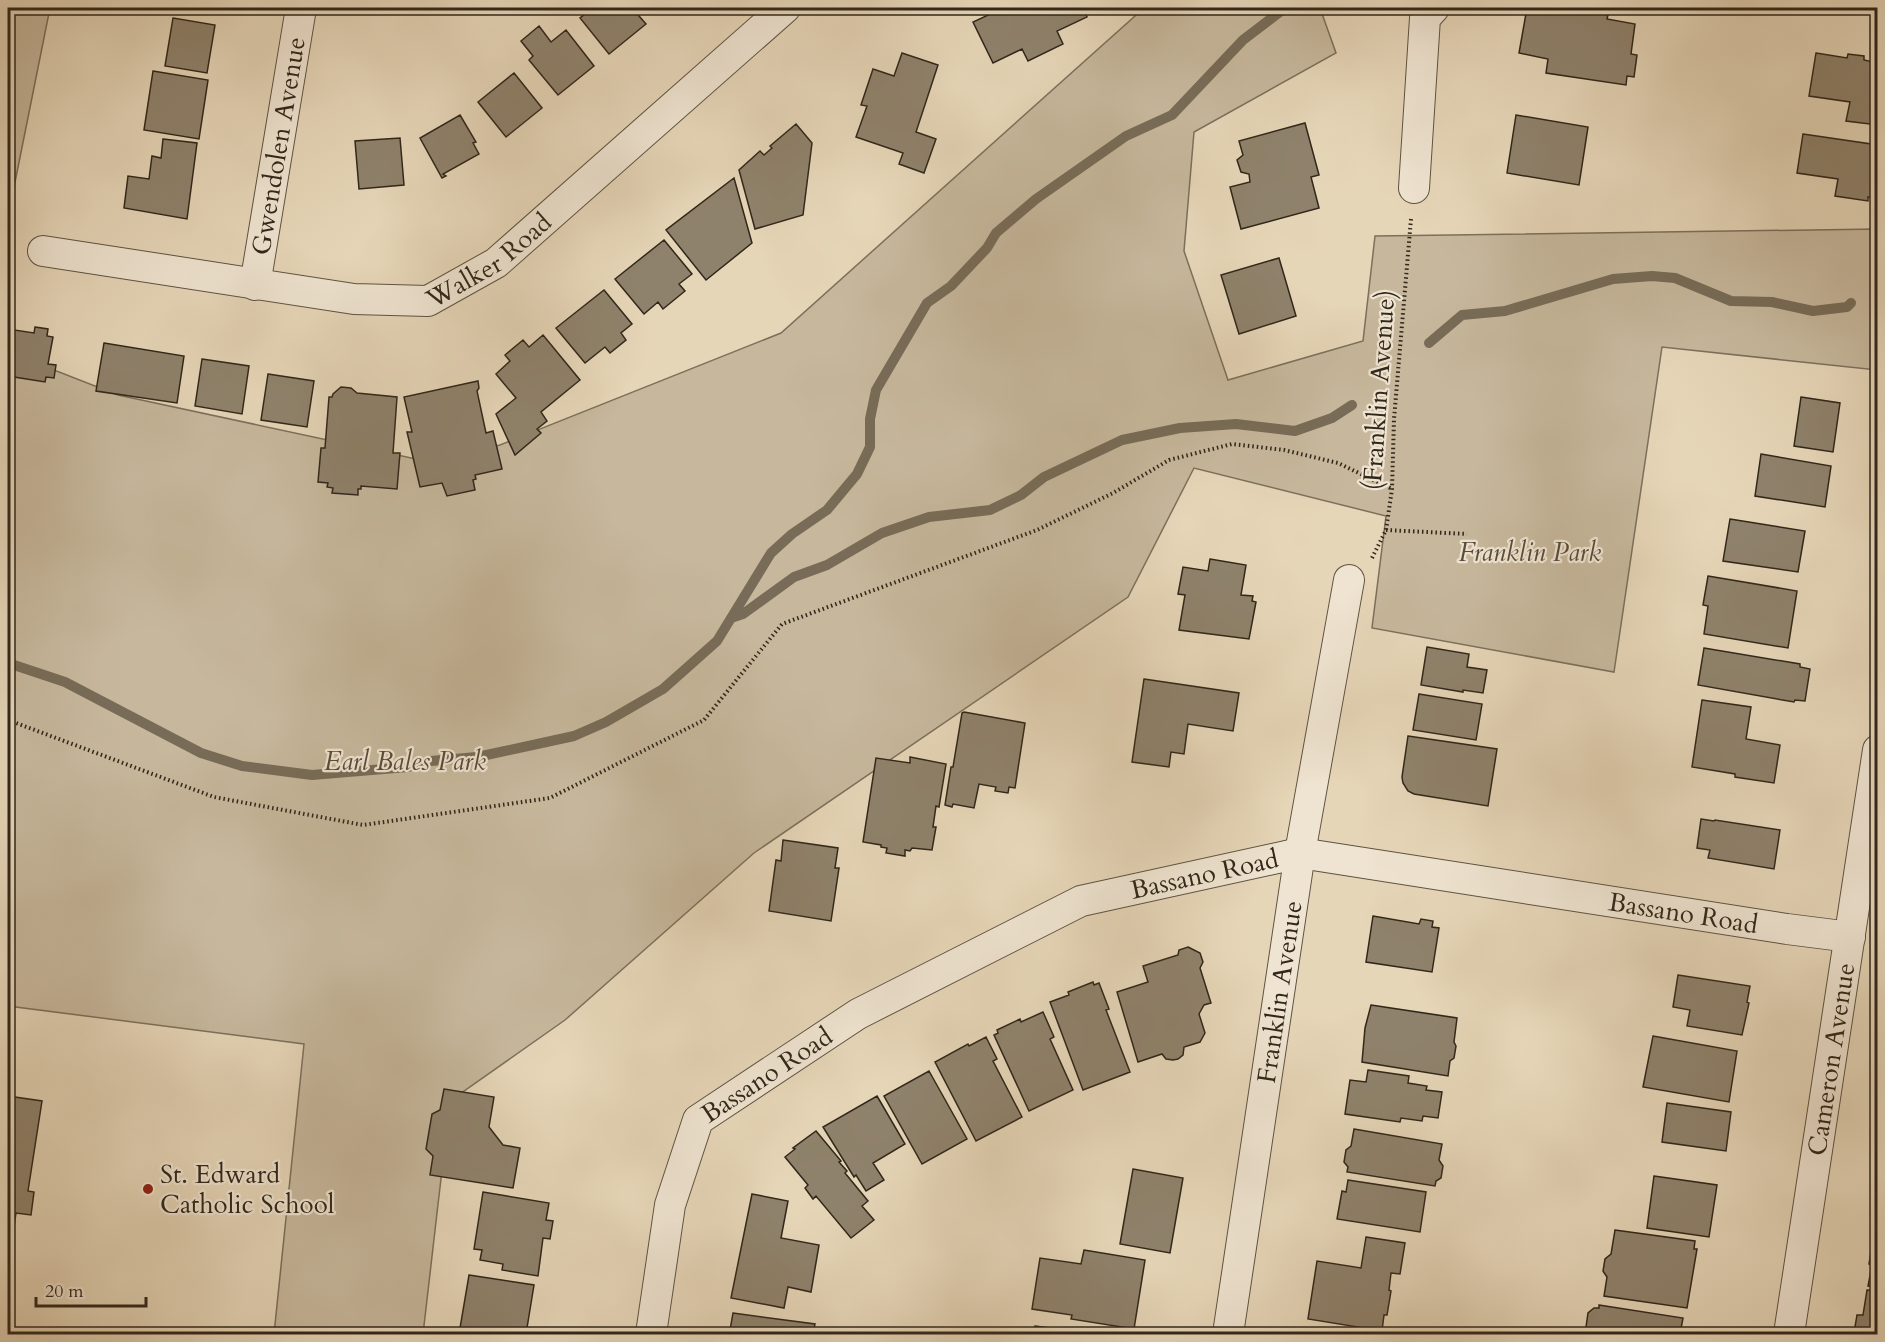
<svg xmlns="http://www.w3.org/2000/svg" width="1885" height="1342" font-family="Cardo,serif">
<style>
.green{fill:#c7b89d;stroke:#7c705c;stroke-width:1.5}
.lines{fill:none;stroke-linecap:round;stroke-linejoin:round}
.stream{stroke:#786c58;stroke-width:10}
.building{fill:#8f826c;stroke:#30271a;stroke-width:1.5}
.street-casing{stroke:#5e5342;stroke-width:32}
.path{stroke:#30271a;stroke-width:4;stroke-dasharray:1.5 3;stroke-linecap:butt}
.street{stroke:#efe4d1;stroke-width:30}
.poi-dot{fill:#8f2418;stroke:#efe4d1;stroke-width:2}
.labels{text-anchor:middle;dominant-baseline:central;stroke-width:4.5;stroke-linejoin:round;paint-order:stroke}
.street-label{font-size:26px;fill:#30271a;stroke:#efe4d1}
.park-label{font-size:26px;font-style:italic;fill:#564b3b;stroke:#efe4d1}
.poi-label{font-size:26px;fill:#30271a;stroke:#efe4d1;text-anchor:start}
</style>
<rect width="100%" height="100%" fill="#e6d6b8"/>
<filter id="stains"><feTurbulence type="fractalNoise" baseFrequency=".00333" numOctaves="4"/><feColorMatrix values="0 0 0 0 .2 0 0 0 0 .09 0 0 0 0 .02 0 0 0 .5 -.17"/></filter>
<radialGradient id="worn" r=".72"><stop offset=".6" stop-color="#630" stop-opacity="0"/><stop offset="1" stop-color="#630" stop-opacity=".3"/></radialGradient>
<path class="green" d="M 8,8 L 50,8 L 8,217 Z
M 1144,8 L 1320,8 L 1336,53 L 1194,132 L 1184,251 L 1228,380 L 1363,341 L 1375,236 L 1877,229 L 1877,370 L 1662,347 L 1614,672 L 1372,628 L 1386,516 L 1194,468 L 1128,597 L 754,853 L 565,1020 L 450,1101 L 423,1334 L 274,1334 L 304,1044 L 8,1006 L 8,352 L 118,395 L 430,462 L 500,445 L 781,333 Z"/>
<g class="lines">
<path class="stream" d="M 1429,343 L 1462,315 L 1505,311 L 1613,279 L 1652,276 L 1675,278 L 1731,301 L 1772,302 L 1813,311 L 1847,307 L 1851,303
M 731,618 L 743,614 L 794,577 L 827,565 L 882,533 L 929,517 L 990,510 L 1021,495 L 1044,477 L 1122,440 L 1180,428 L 1236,424 L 1295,431 L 1332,418 L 1352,405
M 8,663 L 65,682 L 201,753 L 242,766 L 312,775 L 408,767 L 431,761 L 477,757 L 574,736 L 606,722 L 663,689 L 717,641 L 771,553 L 792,534 L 827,510 L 857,474 L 870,447 L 870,419 L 876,390 L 927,303 L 951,286 L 987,248 L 996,233 L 1036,199 L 1126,136 L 1172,115 L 1243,40 L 1285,8"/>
</g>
<path class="building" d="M 593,8 L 632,8 L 646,24 L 609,54 L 580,18 Z
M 1003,8 L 1083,8 L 1087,17 L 1057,31 L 1063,44 L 1028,61 L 1022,49 L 993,63 L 973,22 Z
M 1527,8 L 1562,8 L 1608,15 L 1607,19 L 1635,24 L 1631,54 L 1637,55 L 1634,77 L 1627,76 L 1626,85 L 1546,73 L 1548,59 L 1519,53 Z
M 173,18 L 215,25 L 207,73 L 165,66 Z
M 539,26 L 551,42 L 566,30 L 594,66 L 558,95 L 529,60 L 533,56 L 521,41 Z
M 902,53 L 938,65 L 916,132 L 936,139 L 924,173 L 899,164 L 903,153 L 856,137 L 867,106 L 861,105 L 873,69 L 894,76 Z
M 1816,53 L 1847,58 L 1848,54 L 1864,56 L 1864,60 L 1878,63 L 1878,125 L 1846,121 L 1850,102 L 1809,96 Z
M 153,71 L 208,80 L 199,139 L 144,130 Z
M 514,73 L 542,108 L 506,137 L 478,102 Z
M 460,115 L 476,142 L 473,143 L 479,154 L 443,174 L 446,176 L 442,178 L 420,138 Z
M 1516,115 L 1588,127 L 1579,185 L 1507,173 Z
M 1305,123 L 1319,175 L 1311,177 L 1319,208 L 1241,229 L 1230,187 L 1250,182 L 1249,174 L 1241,172 L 1237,160 L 1243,155 L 1239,141 Z
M 796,124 L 812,143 L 803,215 L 755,229 L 739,170 L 760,151 L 764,155 L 772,148 L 770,146 Z
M 1803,134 L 1878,145 L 1878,166 L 1875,181 L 1871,180 L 1871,182 L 1874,183 L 1872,197 L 1868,197 L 1868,201 L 1835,196 L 1838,179 L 1797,173 Z
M 400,138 L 404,185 L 359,189 L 355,141 Z
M 163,139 L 197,143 L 187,219 L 124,208 L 128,176 L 149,179 L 152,156 L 161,158 Z
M 734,178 L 752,243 L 706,280 L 666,230 Z
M 664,240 L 692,274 L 679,284 L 685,291 L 663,309 L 658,302 L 644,314 L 615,279 Z
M 1279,258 L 1296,316 L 1239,334 L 1221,275 Z
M 604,290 L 632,324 L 621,333 L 626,340 L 610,353 L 605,347 L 585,363 L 556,328 Z
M 35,327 L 48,329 L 47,336 L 53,337 L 48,364 L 56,365 L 54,378 L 46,377 L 45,382 L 8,376 L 8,329 L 34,333 Z
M 543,335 L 580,380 L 541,412 L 547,421 L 537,429 L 541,433 L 515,455 L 496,414 L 516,398 L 496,374 L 510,361 L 505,355 L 523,340 L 529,347 Z
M 104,343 L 184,356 L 177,403 L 96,391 Z
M 202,359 L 249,366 L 242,414 L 195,406 Z
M 268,374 L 314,381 L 307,427 L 261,420 Z
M 478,381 L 479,388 L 477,391 L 486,433 L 493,431 L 502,469 L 475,475 L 476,479 L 473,480 L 475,490 L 447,496 L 442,483 L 420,487 L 407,432 L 412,432 L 404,397 Z
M 341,387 L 351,388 L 357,393 L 397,397 L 393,453 L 400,453 L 397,489 L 361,486 L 361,489 L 358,489 L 358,495 L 332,493 L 333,488 L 327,487 L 328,483 L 318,482 L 321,448 L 325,448 L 329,397 L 332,397 L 333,394 Z
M 1801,397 L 1840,403 L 1833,452 L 1794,446 Z
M 1761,454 L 1831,466 L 1825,507 L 1755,496 Z
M 1730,519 L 1805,531 L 1798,572 L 1723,561 Z
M 1210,559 L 1246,565 L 1241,595 L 1253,596 L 1252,601 L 1256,602 L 1249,639 L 1179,630 L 1185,595 L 1178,594 L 1183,567 L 1208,571 Z
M 1708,576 L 1797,591 L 1788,648 L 1704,634 L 1708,606 L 1703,605 Z
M 1427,647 L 1469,654 L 1467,667 L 1487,670 L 1483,693 L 1463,690 L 1463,692 L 1421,685 Z
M 1704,648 L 1800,664 L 1800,667 L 1810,669 L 1805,701 L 1795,700 L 1794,702 L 1698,685 Z
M 1144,679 L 1239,693 L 1233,731 L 1188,724 L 1184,754 L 1171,752 L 1169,767 L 1132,762 Z
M 1419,694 L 1482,704 L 1476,740 L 1413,730 Z
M 1702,700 L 1751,707 L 1746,739 L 1780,745 L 1774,783 L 1735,777 L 1735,774 L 1692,767 Z
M 964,712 L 1025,723 L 1015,788 L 1009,787 L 1008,793 L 995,791 L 996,787 L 979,784 L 974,808 L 953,804 L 952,807 L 945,805 L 951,767 L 953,767 L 962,713 Z
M 1408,736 L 1497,749 L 1488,806 L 1414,794 L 1408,791 L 1403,783 L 1402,777 Z
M 910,757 L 946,764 L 939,807 L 936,806 L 933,827 L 936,827 L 932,850 L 912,848 L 910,851 L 905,850 L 905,856 L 886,853 L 887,848 L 881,847 L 881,845 L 863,842 L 876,758 L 910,763 Z
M 1701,819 L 1714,821 L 1715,820 L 1780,830 L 1774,869 L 1708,858 L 1710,850 L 1697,848 Z
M 783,840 L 838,848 L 835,868 L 839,868 L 831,921 L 769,911 L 776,860 L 781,861 Z
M 1373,916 L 1419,924 L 1421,919 L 1433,921 L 1432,927 L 1439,928 L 1432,972 L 1366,962 Z
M 1188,947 L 1200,953 L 1203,962 L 1200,968 L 1211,1003 L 1204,1005 L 1199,1014 L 1205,1033 L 1200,1042 L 1184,1047 L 1183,1055 L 1178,1059 L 1173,1060 L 1166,1059 L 1162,1054 L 1138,1062 L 1117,992 L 1148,982 L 1143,966 L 1178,955 L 1179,950 Z
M 1678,975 L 1750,986 L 1747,1002 L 1749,1003 L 1742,1035 L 1687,1026 L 1690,1010 L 1673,1007 Z
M 1093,982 L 1094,985 L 1099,983 L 1109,1009 L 1106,1010 L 1130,1072 L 1083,1090 L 1050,1002 L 1069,995 L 1068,992 Z
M 1371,1005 L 1457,1018 L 1454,1042 L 1456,1046 L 1454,1058 L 1450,1061 L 1448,1076 L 1362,1062 L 1365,1028 Z
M 1043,1012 L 1054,1037 L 1050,1039 L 1073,1090 L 1029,1111 L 994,1035 L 998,1033 L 997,1030 L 1020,1019 L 1021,1022 Z
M 1653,1036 L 1737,1051 L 1729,1102 L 1643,1087 Z
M 986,1037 L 997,1059 L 993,1061 L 1022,1117 L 976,1141 L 935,1062 L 968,1044 L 969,1046 Z
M 1368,1070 L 1409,1076 L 1408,1083 L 1427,1086 L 1426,1090 L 1442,1092 L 1438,1118 L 1423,1116 L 1422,1121 L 1401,1118 L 1400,1122 L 1345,1114 L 1350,1080 L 1366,1082 Z
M 929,1071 L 967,1139 L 922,1164 L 884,1096 Z
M 444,1089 L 494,1097 L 489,1127 L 503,1145 L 520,1148 L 513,1188 L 430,1175 L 433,1156 L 426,1149 L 432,1114 L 440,1110 Z
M 8,1096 L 42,1101 L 28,1191 L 34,1192 L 31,1215 L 16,1213 L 10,1254 L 8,1254 Z
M 877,1096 L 905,1144 L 873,1163 L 884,1180 L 866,1191 L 856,1175 L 854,1177 L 823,1127 Z
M 1667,1103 L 1731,1112 L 1726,1151 L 1662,1142 Z
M 1354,1129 L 1442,1144 L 1439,1160 L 1443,1166 L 1441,1178 L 1436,1181 L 1435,1186 L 1347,1172 L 1348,1167 L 1344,1162 L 1346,1150 L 1351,1146 Z
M 816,1131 L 841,1161 L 839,1162 L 847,1171 L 845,1173 L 868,1201 L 862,1206 L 874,1220 L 851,1238 L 816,1196 L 813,1199 L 805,1188 L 808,1185 L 785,1157 L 795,1149 L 793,1148 Z
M 1133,1169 L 1183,1178 L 1170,1253 L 1120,1244 Z
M 1654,1176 L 1717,1185 L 1709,1237 L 1647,1228 Z
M 1348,1180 L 1426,1192 L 1420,1232 L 1337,1219 L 1342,1191 L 1346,1192 Z
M 1878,1184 L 1878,1205 L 1874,1205 Z
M 483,1192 L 549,1203 L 546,1220 L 553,1221 L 550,1239 L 543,1238 L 538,1276 L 502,1270 L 503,1264 L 480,1260 L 482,1250 L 474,1249 Z
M 752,1194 L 788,1201 L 781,1238 L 819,1245 L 811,1292 L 788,1287 L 784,1308 L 731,1298 Z
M 1615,1230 L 1695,1241 L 1694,1249 L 1697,1249 L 1687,1308 L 1604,1296 L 1607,1277 L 1603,1271 L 1605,1259 L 1611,1254 Z
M 1878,1231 L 1878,1249 L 1875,1249 L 1875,1245 L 1872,1245 L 1873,1233 L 1877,1234 Z
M 1366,1237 L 1405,1243 L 1400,1274 L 1391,1273 L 1389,1290 L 1391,1291 L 1387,1315 L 1384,1315 L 1382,1331 L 1308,1319 L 1317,1261 L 1361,1268 Z
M 1875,1249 L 1878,1249 L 1878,1287 L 1868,1286 L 1872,1265 L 1869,1264 L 1871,1252 L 1874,1253 Z
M 1084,1250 L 1145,1260 L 1134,1329 L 1071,1319 L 1072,1315 L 1032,1309 L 1040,1258 L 1081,1264 Z
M 469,1275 L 534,1285 L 526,1334 L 459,1334 Z
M 1867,1290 L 1878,1291 L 1878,1334 L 1854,1333 L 1857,1315 L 1863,1315 Z
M 1599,1305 L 1683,1318 L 1680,1334 L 1595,1334 L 1595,1332 L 1590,1331 L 1586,1327 L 1588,1313 L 1594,1308 L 1599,1308 Z
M 733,1313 L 815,1324 L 813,1334 L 725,1334 L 726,1330 L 730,1330 Z
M 1035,1326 L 1050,1328 L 1090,1334 L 1033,1334 Z"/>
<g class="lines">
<defs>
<g id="street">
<path d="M 1414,188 L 1425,18 L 1434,8"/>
<path id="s1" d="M 43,251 L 354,299 L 428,301 L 496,263 L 785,8"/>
<path id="s2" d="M 255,285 L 301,8"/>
<path id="s3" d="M 651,1334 L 670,1205 L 698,1120 L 858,1014 L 1081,901 L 1300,853 L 1787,929 L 1850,937"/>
<path id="s4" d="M 1228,1334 L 1300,853 L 1349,580"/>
<path id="s5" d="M 1789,1334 L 1878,750"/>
</g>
</defs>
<use href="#street" class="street-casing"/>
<path class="path" d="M 1386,530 L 1467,534
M 1372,558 L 1386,530 L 1392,489 L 1394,419 L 1411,219
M 8,720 L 214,797 L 363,825 L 550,798 L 704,720 L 782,624 L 1037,530 L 1113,493 L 1169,460 L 1232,444 L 1284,450 L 1338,463 L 1392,489"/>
<use href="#street" class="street"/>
</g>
<circle class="poi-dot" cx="148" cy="1189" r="6"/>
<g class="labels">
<g class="street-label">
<text stroke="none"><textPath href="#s2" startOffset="141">Gwendolen Avenue</textPath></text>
<text stroke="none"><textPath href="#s1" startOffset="462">Walker Road</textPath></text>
<text transform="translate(1379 390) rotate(-86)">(Franklin Avenue)</text>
<text stroke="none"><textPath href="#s3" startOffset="788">Bassano Road</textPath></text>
<text stroke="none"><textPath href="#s3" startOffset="1274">Bassano Road</textPath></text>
<text stroke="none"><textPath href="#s4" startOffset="346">Franklin Avenue</textPath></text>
<text stroke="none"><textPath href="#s5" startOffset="278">Cameron Avenue</textPath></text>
<text stroke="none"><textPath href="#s3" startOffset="302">Bassano Road</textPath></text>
</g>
<g class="park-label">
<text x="1530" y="552">Franklin Park</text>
<text x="405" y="761">Earl Bales Park</text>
</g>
<g class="poi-label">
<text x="160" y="1174">St. Edward<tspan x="160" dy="30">Catholic School</tspan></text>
</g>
</g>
<rect width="1885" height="1342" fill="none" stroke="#e6d6b8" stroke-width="30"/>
<rect x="9" y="9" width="1867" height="1324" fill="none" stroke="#30271a" stroke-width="3"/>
<rect x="15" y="15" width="1855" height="1312" fill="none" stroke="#30271a" stroke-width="1.5"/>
<path d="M36 1297v9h110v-9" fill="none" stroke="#30271a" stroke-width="3"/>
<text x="45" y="1297" font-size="18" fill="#30271a" stroke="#efe4d1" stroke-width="4.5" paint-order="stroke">20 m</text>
<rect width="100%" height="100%" filter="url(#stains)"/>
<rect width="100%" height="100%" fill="url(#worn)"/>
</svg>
